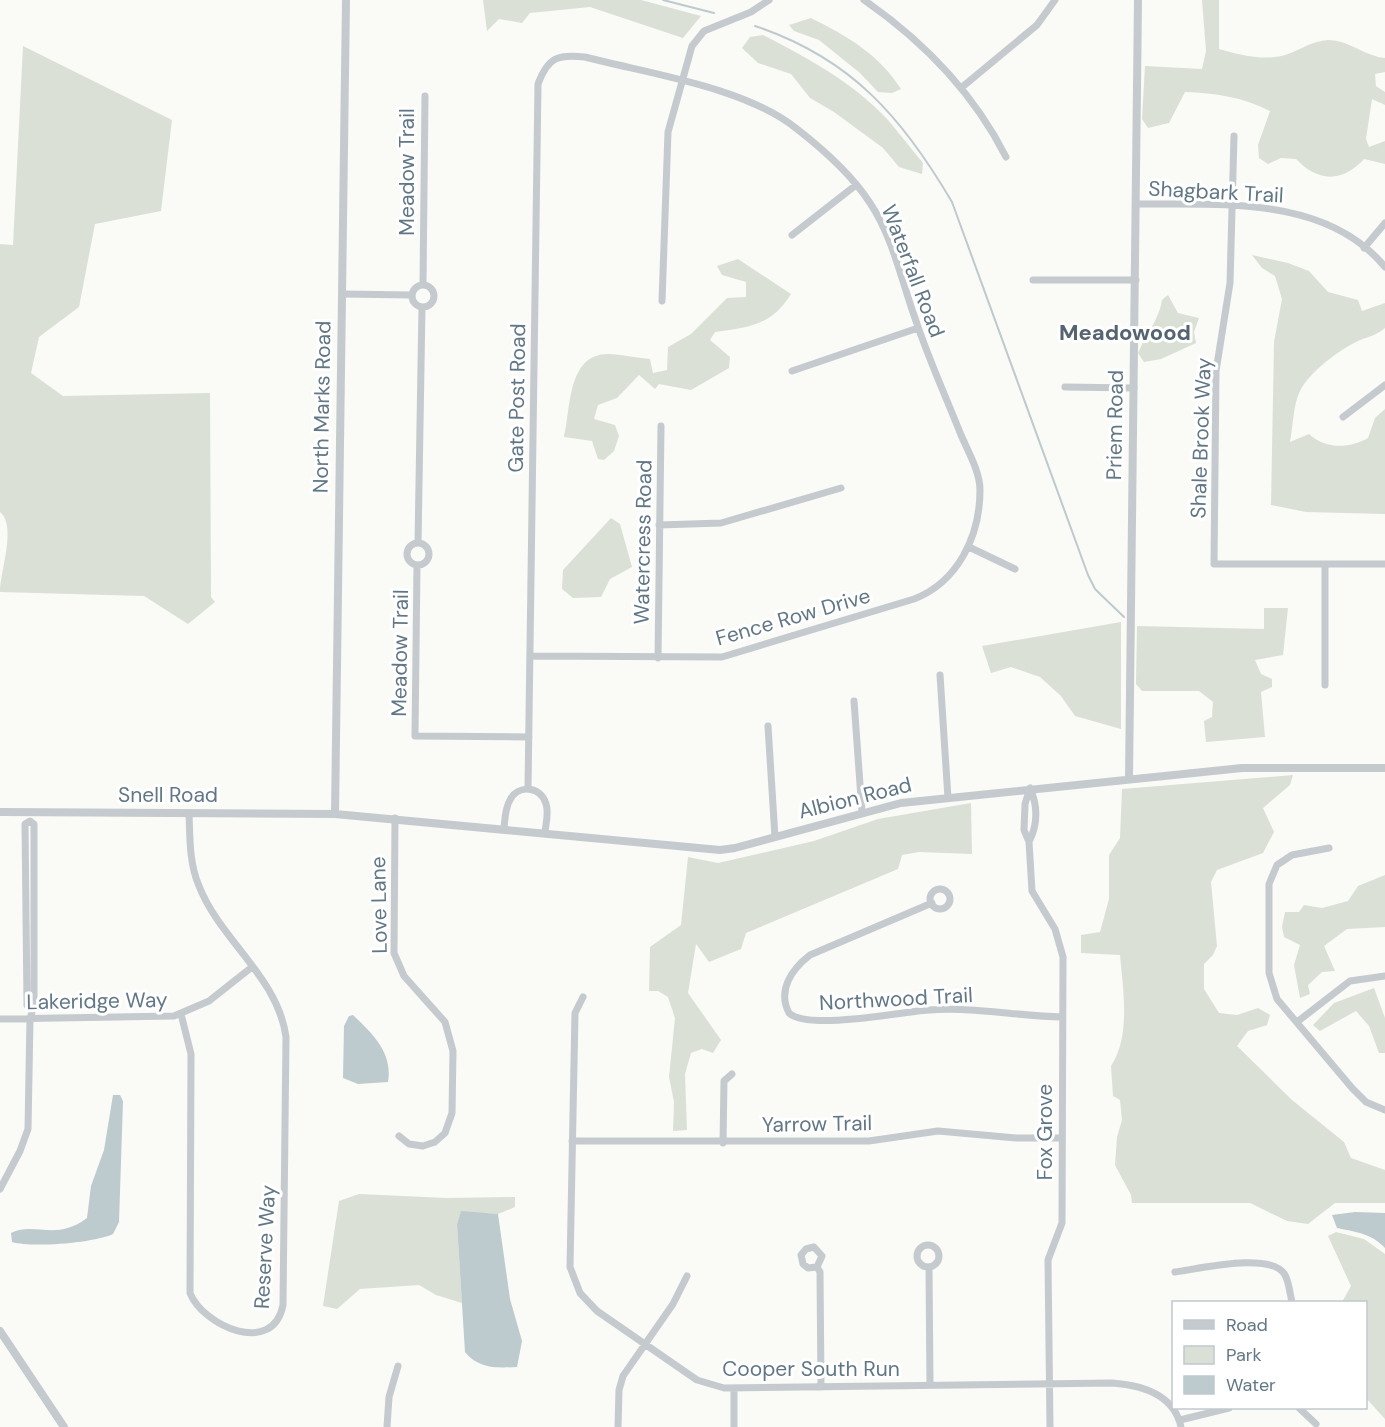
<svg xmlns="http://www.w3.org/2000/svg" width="1385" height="1427" font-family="'DM Sans',sans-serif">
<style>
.green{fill:#dae0d6}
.water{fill:#bdcace}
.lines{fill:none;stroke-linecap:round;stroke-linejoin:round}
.stream{stroke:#bdcace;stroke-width:2}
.minor{stroke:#c5cace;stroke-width:7}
.tertiary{stroke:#c5cace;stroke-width:8}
.labels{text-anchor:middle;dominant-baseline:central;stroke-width:6;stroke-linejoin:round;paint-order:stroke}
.street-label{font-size:21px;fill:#627785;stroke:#fff}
.neighbourhood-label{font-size:22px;font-weight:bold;fill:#556470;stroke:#fff}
</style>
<rect width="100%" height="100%" fill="#fafaf7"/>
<path class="green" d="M 483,0 L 641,0 L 701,16 L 683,38 L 590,7 L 530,13 L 522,23 L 499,19 L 487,31 Z
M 1202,0 L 1219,0 L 1219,49 C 1240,55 1266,62 1288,54 C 1302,49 1312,41 1328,40 C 1349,40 1364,56 1385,58 L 1385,72 L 1375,74 L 1376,86 L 1385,92 L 1385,105 L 1372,99 L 1366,139 L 1369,147 L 1385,141 L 1385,164 L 1364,159 C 1342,183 1318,182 1296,159 L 1281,158 L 1268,164 L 1259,158 L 1258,145 L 1270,111 C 1242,97 1216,93 1185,92 L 1169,123 L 1148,128 L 1142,119 L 1145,66 L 1202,69 L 1206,51 Z
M 811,18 C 847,36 879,54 901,89 L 892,93 L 878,92 L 860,73 L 819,40 L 794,31 L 789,25 Z
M 763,35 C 808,58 854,83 888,120 C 900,134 911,149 923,163 L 922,174 L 899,167 L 883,148 L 834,112 L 810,98 L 791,74 L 758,63 L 742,48 L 750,37 Z
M 23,46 L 172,120 L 161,211 L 95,224 L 79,307 L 39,337 L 31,373 L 63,396 L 210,393 L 211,597 L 215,602 L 188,624 L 144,596 L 0,592 C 0,571 17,526 0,512 L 0,244 L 13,245 Z
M 1252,255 L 1288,263 L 1309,271 L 1328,292 L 1358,300 L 1362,311 L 1385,303 L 1385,328 C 1376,336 1366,337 1356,342 C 1336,352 1310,372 1300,391 C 1293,405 1293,427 1290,442 L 1309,434 C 1325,449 1349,449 1368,438 L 1375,418 L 1385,409 L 1385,514 L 1306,512 L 1271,505 L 1274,342 L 1282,299 L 1275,276 L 1262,268 Z
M 738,259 L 791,294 C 772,325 750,327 715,332 L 710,340 L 730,357 L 729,368 L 691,390 L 659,384 L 655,389 L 639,375 L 617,398 L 598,405 L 594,419 L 615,425 L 619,436 L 614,451 L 604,460 L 598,459 L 592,441 L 564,437 C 571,409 567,354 608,354 C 621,354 636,358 650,359 L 653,373 L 667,370 L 668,347 L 691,334 L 727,298 L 746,297 L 746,282 L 722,275 L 717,266 Z
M 1168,295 L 1178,313 L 1199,318 L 1194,332 L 1196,343 L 1161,359 L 1144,362 L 1138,353 C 1146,334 1159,320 1162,300 Z
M 611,518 L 620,524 L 632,567 L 610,579 L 601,597 L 573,598 L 562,589 L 563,570 Z
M 1264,608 L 1288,608 L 1283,655 L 1255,660 L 1261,674 L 1272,679 L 1272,687 L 1261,692 L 1265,737 L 1206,742 L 1204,721 L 1212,717 L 1213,702 L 1199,691 L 1142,691 L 1136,684 L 1137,626 L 1264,629 Z
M 1121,622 L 1121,729 L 1075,716 L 1061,696 L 1040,677 L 1011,667 L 991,673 L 982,646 Z
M 1293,775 L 1290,785 L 1263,808 L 1274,832 L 1263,853 L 1217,870 L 1211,882 L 1217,946 L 1213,955 L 1204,964 L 1204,989 L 1219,1013 L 1237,1015 L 1258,1008 L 1270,1015 L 1267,1025 L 1248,1031 L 1237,1046 L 1292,1100 L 1344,1142 L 1351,1158 L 1385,1170 L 1385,1203 L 1335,1203 L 1308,1224 L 1287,1221 L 1250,1203 L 1132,1203 L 1131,1195 L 1115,1165 L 1117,1137 L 1122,1120 L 1120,1100 L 1113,1096 L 1111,1066 C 1131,1036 1123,989 1120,955 L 1081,953 L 1081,935 L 1100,932 L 1109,899 L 1109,855 L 1120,838 L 1122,789 Z
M 971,803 L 972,854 L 919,852 L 902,855 L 898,869 L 746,933 L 741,949 L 709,962 L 696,944 L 688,993 L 721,1040 L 713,1053 L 702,1049 L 691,1053 L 685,1074 L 687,1130 L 673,1131 L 674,1102 L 669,1077 L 675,1018 L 668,997 L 658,991 L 649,991 L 650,947 L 681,925 L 688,857 L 718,863 L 814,841 L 878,819 Z
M 1385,875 L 1385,927 L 1347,929 L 1324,946 L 1335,971 L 1322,972 L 1308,985 L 1310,994 L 1300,998 L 1294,965 L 1300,945 L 1284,937 L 1282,927 L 1285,912 L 1299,912 L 1304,905 L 1322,908 L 1348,901 L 1358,886 Z
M 1374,988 L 1385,1018 L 1385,1053 L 1379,1053 L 1369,1026 L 1356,1011 L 1320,1031 L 1313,1025 L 1334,1003 Z
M 359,1194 L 446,1198 L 515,1197 L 515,1207 L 498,1214 L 461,1212 L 457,1224 L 462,1303 L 436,1295 L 419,1285 L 360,1289 L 337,1309 L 323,1306 L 339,1201 Z
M 1336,1232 L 1364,1239 L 1385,1254 L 1385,1419 L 1366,1398 L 1366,1302 L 1342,1302 L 1351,1286 L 1328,1236 Z"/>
<path class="water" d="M 353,1015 C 373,1034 393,1053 388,1082 L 358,1084 L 343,1078 L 344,1026 L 349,1016 Z
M 113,1095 L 120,1095 L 123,1101 L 119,1222 L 113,1234 C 94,1243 32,1248 12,1242 L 11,1233 C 35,1221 55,1242 87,1218 L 91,1186 L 104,1150 Z
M 461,1211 L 498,1214 L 510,1299 L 522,1341 L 517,1367 C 496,1368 479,1369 465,1352 L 457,1224 Z
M 1355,1212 L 1385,1213 L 1385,1248 C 1371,1233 1356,1232 1337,1228 L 1332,1215 Z"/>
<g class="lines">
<path class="stream" d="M 663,0 L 714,13
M 755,26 C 851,58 902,117 952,202 L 1088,575 L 1095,589 L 1124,617"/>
<path class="minor" d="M 864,0 C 923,41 973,92 1006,157
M 961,88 L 1037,25 L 1055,0
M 1234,136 L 1230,283 L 1216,371 L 1214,564 L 1385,564
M 1136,204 C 1219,205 1326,195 1385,267
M 792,235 L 856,185
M 1364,248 L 1385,223
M 1033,280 L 1136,280
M412 296a11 11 0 1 1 22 0a11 11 0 1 1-22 0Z
M 423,285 L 425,96
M 342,294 L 412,295
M 662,301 L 668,132 L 692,46 L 704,31 L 751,12 L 769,0
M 792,371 L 918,328
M 1065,387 L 1134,388
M 1343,417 L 1385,385
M 659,525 L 721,523 L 841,488
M 418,543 L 422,307
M407 554a11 11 0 1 1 22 0a11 11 0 1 1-22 0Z
M 969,547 L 1015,569
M 417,565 L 415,736 L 529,737
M 658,658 L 661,426
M 940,675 L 948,798
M 1325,685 L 1325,564
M 854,701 L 862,812
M 768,726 L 775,837
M 1030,788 L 1025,804 L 1024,830 L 1029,842 L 1032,891 L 1055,929 L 1063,957 L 1062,1223 L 1048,1260 L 1050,1427
M 528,789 L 538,84 C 548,57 558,54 585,57 C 650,74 745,87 797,129 C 824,150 852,175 870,203 C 893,237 902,283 916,321 C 929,360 946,397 961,435 C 968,451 980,472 980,490 C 980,536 958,582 914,599 L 722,657 L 530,656
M 395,818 L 394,953 L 404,976 L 445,1022 L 453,1051 L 452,1113 L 445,1133 L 435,1142 L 423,1146 L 409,1144 L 399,1136
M 504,828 C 505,819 505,808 510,800 C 518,784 541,786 546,804 C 549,812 546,823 545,832
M 1029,842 C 1038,824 1038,806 1030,788
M 1329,848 L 1292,855 L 1277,865 L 1269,884 L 1269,973 L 1277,999 L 1352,1088 L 1366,1102 L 1385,1110
M930 899a10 10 0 1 1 20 0a10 10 0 1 1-20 0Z
M 932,903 L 810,955 C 792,969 777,990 789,1013 C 806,1029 887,1015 911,1012 C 962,1004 1012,1016 1062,1017
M 583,997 L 575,1013 L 570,1267 L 580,1293 L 597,1311 L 697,1380 L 724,1388 L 1112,1383 C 1140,1385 1174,1394 1181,1427
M 181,1014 L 191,1054 L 190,1293 C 203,1326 273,1357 283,1305 L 286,1037 C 278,977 220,940 199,886 C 189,863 190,837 189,813
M 0,1019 L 174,1016 L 209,1001 L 252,967
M 1297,1022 L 1350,981 L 1385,976
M 572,1141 L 869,1141 L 938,1131 L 1016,1138 L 1062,1138
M 723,1143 L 724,1081 L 732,1074
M 0,1189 L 20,1151 L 28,1129 L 30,1019 L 34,1005 L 34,824 L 30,821 L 25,824 L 27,1005 L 31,1010
M917 1256a11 11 0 1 1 22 0a11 11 0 1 1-22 0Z
M 817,1267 L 808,1268 L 803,1264 L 801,1255 L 806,1249 L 814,1247 L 822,1256 L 817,1267 L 820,1272 L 821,1387
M 929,1267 L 930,1385
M 1175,1272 C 1198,1269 1272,1251 1285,1275 C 1289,1282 1290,1294 1292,1302
M 734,1389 L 734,1427
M 1299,1408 L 1316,1424
M 1180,1420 L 1229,1408
M 387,1427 L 389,1397 L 398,1366
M 618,1427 L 619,1390 L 623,1376 L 673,1304 L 687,1276"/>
<path class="tertiary" d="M 1129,779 L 1138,0
M 0,812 L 335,814 L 720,850 L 735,848 L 901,803 L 1242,768 L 1385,768
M 335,814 L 346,0
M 0,1331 L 64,1427"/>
</g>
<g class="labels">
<g class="street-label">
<text transform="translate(407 172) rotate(-90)">Meadow Trail</text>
<text transform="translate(1216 192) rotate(3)">Shagbark Trail</text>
<text transform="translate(913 271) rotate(69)">Waterfall Road</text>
<text transform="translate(517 398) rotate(-89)">Gate Post Road</text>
<text transform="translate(322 407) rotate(-89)">North Marks Road</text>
<text transform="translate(1115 425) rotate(-89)">Priem Road</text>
<text transform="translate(1201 438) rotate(-88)">Shale Brook Way</text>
<text transform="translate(643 542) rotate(-89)">Watercress Road</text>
<text transform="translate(793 617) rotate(-16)">Fence Row Drive</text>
<text transform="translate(400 653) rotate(-89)">Meadow Trail</text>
<text x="168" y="795">Snell Road</text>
<text transform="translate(855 798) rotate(-14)">Albion Road</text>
<text transform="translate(379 905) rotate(-91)">Love Lane</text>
<text transform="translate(896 999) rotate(-3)">Northwood Trail</text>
<text transform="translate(97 1001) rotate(-1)">Lakeridge Way</text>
<text transform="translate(817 1124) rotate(-1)">Yarrow Trail</text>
<text transform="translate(1045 1132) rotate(-90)">Fox Grove</text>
<text transform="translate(265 1247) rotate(-87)">Reserve Way</text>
<text x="811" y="1369">Cooper South Run</text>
</g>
<g class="neighbourhood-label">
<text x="1125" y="332">Meadowood</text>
</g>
</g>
<rect x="1172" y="1301" width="195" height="108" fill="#ffffff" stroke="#c0c9ce" stroke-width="1.5"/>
<rect x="1184" y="1320" width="30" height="9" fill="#c5cace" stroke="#c0c9ce" stroke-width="1.5"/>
<text x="1226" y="1331" font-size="18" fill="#627785">Road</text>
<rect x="1184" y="1346" width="30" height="18" fill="#dae0d6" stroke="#c0c9ce" stroke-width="1.5"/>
<text x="1226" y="1361" font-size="18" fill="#627785">Park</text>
<rect x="1184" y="1376" width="30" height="18" fill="#bdcace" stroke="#c0c9ce" stroke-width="1.5"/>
<text x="1226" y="1391" font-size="18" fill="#627785">Water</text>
</svg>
